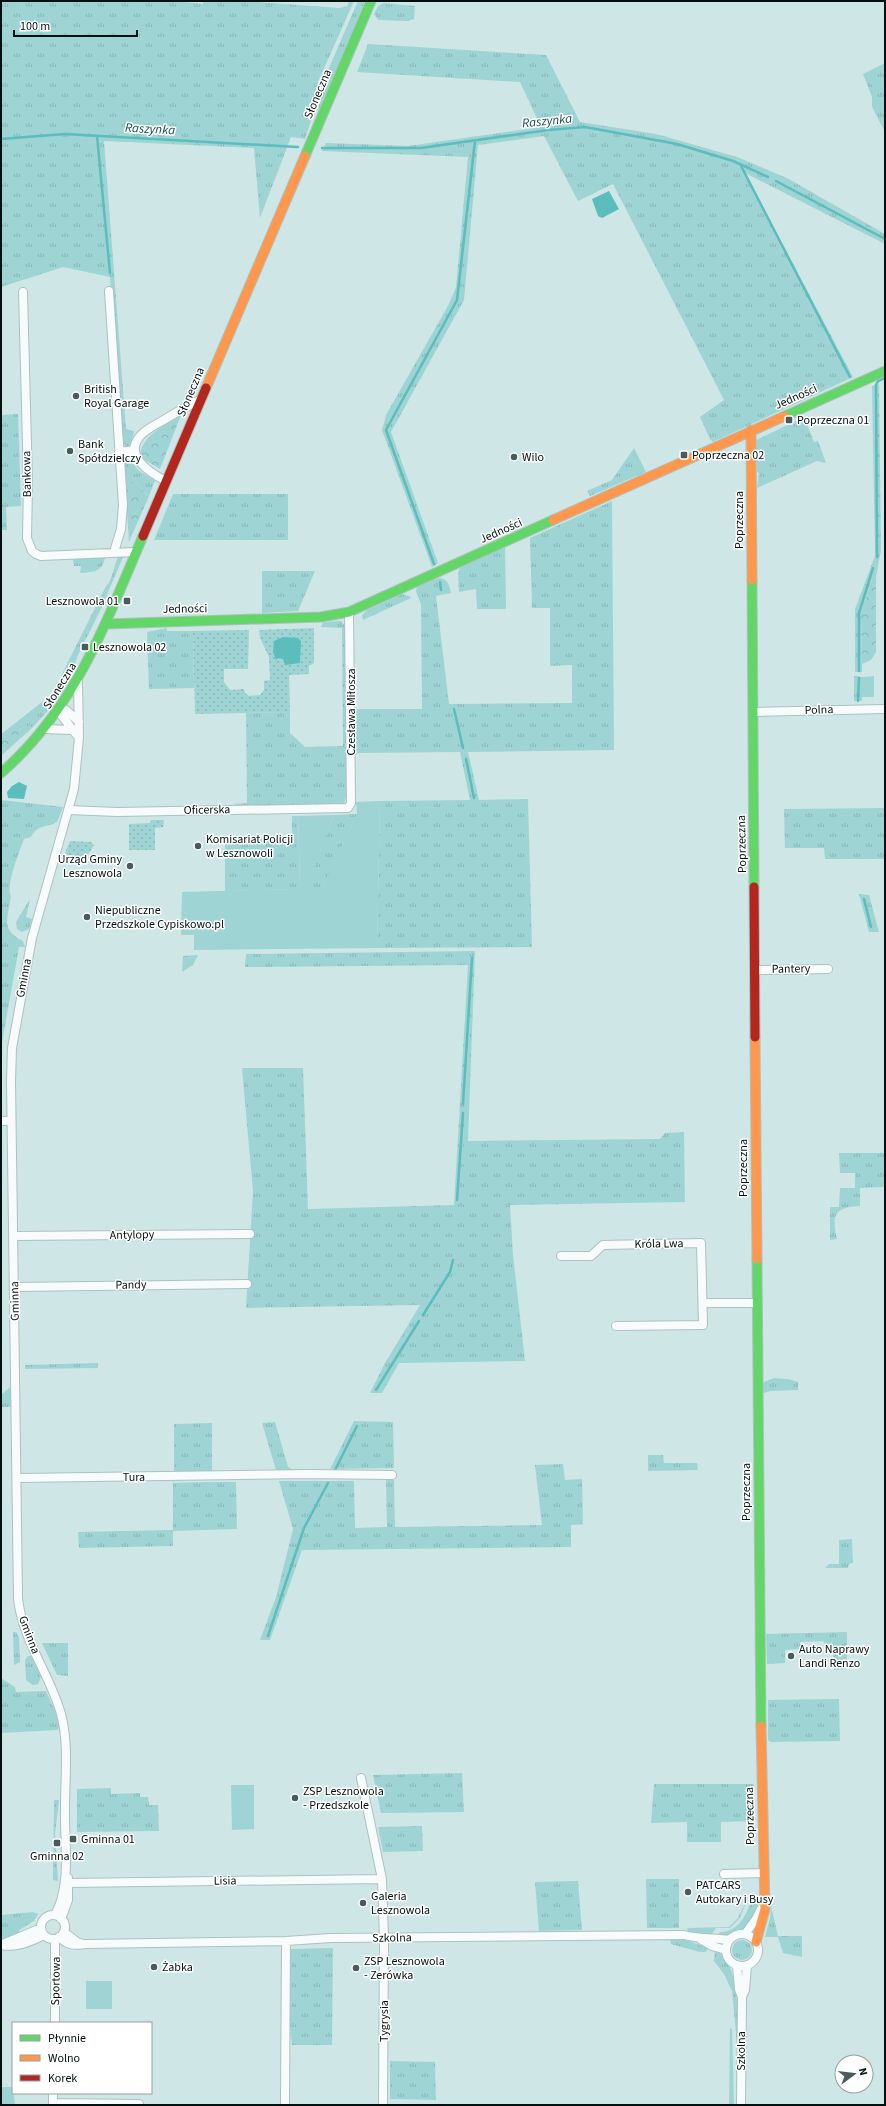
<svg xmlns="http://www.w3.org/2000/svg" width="886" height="2106" font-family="'Source Sans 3',sans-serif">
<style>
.grass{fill:url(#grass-tufts)}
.forest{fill:url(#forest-crowns)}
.park{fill:#9fd4d4}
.garden{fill:url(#garden-dots)}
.water{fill:#5cbdbd}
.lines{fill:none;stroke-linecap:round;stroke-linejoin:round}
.stream{stroke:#5cbdbd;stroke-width:2.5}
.street-casing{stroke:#aec0c0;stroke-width:10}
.fast-casing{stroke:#aec0c0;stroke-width:11}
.slow-casing{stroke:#aec0c0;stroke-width:11}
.jam-casing{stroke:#aec0c0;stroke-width:11}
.street{stroke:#f8fbfb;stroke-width:8}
.fast{stroke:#63d668;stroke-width:9}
.slow{stroke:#ff974d;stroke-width:9}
.jam{stroke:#b3261e;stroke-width:9}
.poi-dot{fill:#495b5b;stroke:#fff;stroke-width:1.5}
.labels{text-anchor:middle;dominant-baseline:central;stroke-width:3;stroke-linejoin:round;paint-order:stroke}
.street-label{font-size:12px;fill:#021010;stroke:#fff}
.poi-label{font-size:12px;fill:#021010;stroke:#fff;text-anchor:start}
.water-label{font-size:13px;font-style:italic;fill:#184c4c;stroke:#fff}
</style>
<defs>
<pattern id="grass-tufts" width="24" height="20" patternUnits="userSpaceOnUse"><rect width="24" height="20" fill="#9fd4d4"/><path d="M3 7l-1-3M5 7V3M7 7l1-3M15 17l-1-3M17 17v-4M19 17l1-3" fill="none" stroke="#87b5b5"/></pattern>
<pattern id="forest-crowns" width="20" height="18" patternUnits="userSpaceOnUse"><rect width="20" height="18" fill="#9fd4d4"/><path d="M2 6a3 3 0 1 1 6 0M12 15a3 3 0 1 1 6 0" fill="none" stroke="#87b5b5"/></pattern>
<pattern id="garden-dots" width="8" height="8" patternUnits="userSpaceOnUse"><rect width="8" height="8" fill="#9fd4d4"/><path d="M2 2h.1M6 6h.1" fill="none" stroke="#87b5b5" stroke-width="1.8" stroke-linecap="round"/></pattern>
</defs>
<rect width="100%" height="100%" fill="#cee6e5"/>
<path class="grass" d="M 1,1 L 174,1 L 203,4 L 203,1 L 242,1 L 339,8 L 347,6 L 349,1 L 354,1 L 317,84 L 311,121 L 305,139 L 291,137 L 260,218 L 254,148 L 104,141 L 126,429 L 134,431 L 131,446 L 127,447 L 122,442 L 110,277 L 63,267 L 1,287 Z
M 358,1 L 365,1 L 318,113 L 322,84 Z
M 384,3 L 415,6 L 414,19 L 408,21 L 378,20 L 374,14 L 378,6 Z
M 368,44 L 546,55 L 580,122 L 656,134 L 737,157 L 787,178 L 885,234 L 885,244 L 745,173 L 853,377 L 713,442 L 710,439 L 700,417 L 724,400 L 613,184 L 578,201 L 544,136 L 478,145 L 464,300 L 391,432 L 438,563 L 432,567 L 382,430 L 386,415 L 449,304 L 456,287 L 468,157 L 322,151 L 326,143 L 408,146 L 541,127 L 520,82 L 357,72 Z
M 885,63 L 885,132 L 872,107 L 872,97 L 863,74 Z
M 879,384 L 881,550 L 876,576 L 873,576 L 861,614 L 862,672 L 855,672 L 855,609 L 875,556 L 872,386 Z
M 18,414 L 21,506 L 6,507 L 7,530 L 2,530 L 1,538 L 1,415 Z
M 804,417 L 814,442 L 818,441 L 826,463 L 817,461 L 757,488 L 759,473 L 757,472 L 756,440 Z
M 634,448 L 646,472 L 590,496 L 587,491 L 612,480 Z
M 128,457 L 138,470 L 155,481 L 149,496 C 137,489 143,480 125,481 L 123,459 Z
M 173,494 L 288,494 L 288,540 L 154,540 Z
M 612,501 L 614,750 L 468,752 L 479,800 L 528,799 L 532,947 L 377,948 L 380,801 L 470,800 L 460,752 L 356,753 L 356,709 L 422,709 L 421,604 L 416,592 L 417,586 C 433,580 447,569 451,593 L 436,596 L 449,704 L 572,703 L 572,665 L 550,666 L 550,608 L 532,608 L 530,538 Z
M 505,547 L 506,609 L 477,609 L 476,589 L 459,592 L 458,573 L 460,568 Z
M 121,555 L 123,557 L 101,609 L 77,657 L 71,678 L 62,674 L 106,586 C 112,582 114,565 118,557 Z
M 105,557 C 103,572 93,572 80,573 L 81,566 L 74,566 L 73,559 Z
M 262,571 L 315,571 L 298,611 L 262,613 Z
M 402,594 L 409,596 L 411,598 L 363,620 L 362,615 L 367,610 Z
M 341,621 L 347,629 L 347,794 L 344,804 L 235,807 L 235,804 L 247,803 L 246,713 L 290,712 L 290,733 L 305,747 L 343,746 L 342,628 L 321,627 L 323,622 Z
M 167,628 L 167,631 L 193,631 L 194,688 L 149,689 L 147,632 Z
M 854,676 L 862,677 L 862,701 L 854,701 Z
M 58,683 L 65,688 L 55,703 L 32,728 L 28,724 L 18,730 L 14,724 L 55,692 Z
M 1,800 L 63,807 L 57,822 C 46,828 38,824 31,837 L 24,839 C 20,850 5,886 11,896 C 8,919 0,929 23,941 L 25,947 L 19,947 L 1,1048 Z
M 885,808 L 885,859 L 825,859 L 824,848 L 785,848 L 784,809 Z
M 357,814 L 322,889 L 305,889 L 334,815 Z
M 292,816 L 298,816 L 300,885 L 296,889 L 225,891 L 225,839 L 292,838 Z
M 859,894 L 869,895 L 879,932 L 869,932 Z
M 30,899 L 26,917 L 32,919 L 29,929 L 22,932 L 17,929 L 16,922 Z
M 475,951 L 468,1141 L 660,1139 L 665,1133 L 684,1132 L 685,1202 L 510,1205 L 513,1255 L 525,1361 L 399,1363 L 382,1393 L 370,1393 L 385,1363 L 420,1305 L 246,1308 L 253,1191 L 242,1068 L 303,1068 L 308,1209 L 454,1205 L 468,965 L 245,967 L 246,954 Z
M 198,955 L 193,965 L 182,972 L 183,956 Z
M 839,1153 L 885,1153 L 885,1187 L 860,1188 L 860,1206 C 835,1207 831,1215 837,1239 L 830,1240 L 830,1207 L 839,1207 L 840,1188 L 855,1188 L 855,1173 L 840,1173 Z
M 98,1363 L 98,1368 L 25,1369 L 25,1365 Z
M 774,1378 L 788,1379 L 798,1382 L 798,1390 L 770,1391 L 761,1394 L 762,1383 Z
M 9,1388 L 12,1388 L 12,1407 L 1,1407 L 1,1395 Z
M 354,1421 L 393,1422 L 394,1468 L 330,1469 Z
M 275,1422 L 288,1467 L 293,1470 L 276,1470 L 262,1423 Z
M 212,1423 L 212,1471 L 174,1472 L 174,1424 Z
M 648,1455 L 663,1455 L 664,1463 L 697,1463 L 698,1470 L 648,1471 Z
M 563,1464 L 565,1480 L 582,1479 L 583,1524 L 571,1525 L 571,1547 L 302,1550 L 270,1640 L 260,1640 L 276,1597 L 293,1529 L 279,1481 L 354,1481 L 355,1528 L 387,1527 L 386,1480 L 394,1480 L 395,1527 L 542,1525 L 535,1465 Z
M 205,1482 L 236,1482 L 237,1529 L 173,1531 L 173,1546 L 79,1548 L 78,1532 L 173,1530 L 173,1483 Z
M 852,1539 L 853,1563 L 849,1564 L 848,1568 L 825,1568 L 829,1564 L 839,1564 L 839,1540 Z
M 13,1632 L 16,1632 L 19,1638 L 20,1662 L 14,1665 Z
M 847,1632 L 847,1669 L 834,1670 L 833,1648 L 825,1648 L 824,1641 L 800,1642 L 800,1649 L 785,1650 L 785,1663 L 767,1664 L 766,1634 Z
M 68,1643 L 68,1676 L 57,1675 L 42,1643 Z
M 28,1656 L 31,1656 L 41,1677 L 38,1684 L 33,1685 L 26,1680 L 25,1660 Z
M 1,1678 L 15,1687 L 16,1692 L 46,1691 L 55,1711 L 60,1728 L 57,1730 L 1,1733 Z
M 839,1699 L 840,1741 L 771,1742 L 768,1740 L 768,1700 Z
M 462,1773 L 464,1812 L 381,1813 L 373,1775 Z
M 654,1784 L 754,1784 L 755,1821 L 721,1822 L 721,1842 L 687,1842 L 687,1822 L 651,1823 Z
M 111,1788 L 111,1794 L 140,1793 L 140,1797 L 148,1797 L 149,1805 L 158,1805 L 159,1831 L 77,1832 L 77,1789 Z
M 54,1800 L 59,1800 L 55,1833 L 58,1881 L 53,1880 Z
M 422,1826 L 423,1851 L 383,1852 L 378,1827 Z
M 646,1879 L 679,1879 L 679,1928 L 647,1928 Z
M 578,1881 L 582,1930 L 539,1931 L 535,1882 Z
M 749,1895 L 740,1918 L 730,1928 L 716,1928 L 711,1935 L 688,1931 L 687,1928 L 729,1927 L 738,1918 Z
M 753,1898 L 759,1902 L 755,1916 L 746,1928 L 727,1935 L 718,1936 L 720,1932 C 741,1931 745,1915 753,1898 Z
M 771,1906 L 778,1936 L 802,1936 L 802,1957 L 783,1953 L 778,1937 L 765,1937 L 770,1918 Z
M 33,1912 L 38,1914 L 34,1921 L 19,1930 L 20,1934 L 1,1941 L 1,1915 Z
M 670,1939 L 686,1940 L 708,1948 L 706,1952 L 700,1952 L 671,1944 Z
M732 1950a10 10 0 1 1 20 0a10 10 0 1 1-20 0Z
M 333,1948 L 332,2045 L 292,2045 L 290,2029 L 291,1949 Z
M 715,1950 C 741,1963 738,2018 737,2044 L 732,1991 L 724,1974 L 714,1961 Z
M 730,2028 L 732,2029 L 734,2105 L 729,2105 Z
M 390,2061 L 435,2062 L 436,2100 L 390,2099 Z"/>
<path class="forest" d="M 181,415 L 160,469 L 145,460 L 140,454 C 144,434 164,426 181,415 Z
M 125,481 C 143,480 137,489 149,496 L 129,542 Z
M 873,576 L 876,576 L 876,652 L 871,660 L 862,664 L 861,614 Z
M 28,723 L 32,728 L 1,756 L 1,734 L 14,724 L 19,730 Z"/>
<path class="park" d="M 874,676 L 874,697 L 862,697 L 862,677 Z
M 380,801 L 377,948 L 194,950 L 194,935 L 181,935 L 182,892 L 296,889 L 300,884 L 298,816 L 334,815 L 306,888 L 322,888 L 357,814 L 356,802 Z
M 231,1785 L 254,1785 L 254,1829 L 232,1830 Z
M 86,1981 L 112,1981 L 112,2009 L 86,2009 Z
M 1,2087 L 13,2087 L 15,2105 L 1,2105 Z"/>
<path class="garden" d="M 314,628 L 314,663 L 309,666 L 309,674 L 289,675 L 290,712 L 195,714 L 193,631 L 249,630 L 248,669 L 224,669 L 224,682 L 230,690 L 244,689 L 245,693 L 249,696 L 260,695 L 264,690 L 264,681 L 270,680 L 269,657 L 260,638 L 259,630 Z
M 151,820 L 164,820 L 163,827 L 155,828 L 155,850 L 129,850 L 129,824 L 150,823 Z
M 70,841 L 91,842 L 94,845 L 86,858 L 69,857 L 65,853 Z"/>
<path class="water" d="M 609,191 L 619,209 L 602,218 L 598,216 L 592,199 Z
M 283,637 L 298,638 L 301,641 L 300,663 L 285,665 L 283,659 L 278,658 L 276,660 L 273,652 L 274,641 Z
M 19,782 L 27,786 L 24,799 L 8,798 L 7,792 L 12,786 Z"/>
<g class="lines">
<path class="stream" d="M 97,136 L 110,273
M 1,139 L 65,134 L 298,147
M 322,148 L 421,148 L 548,130 L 585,127 L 677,144 L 733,161 L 768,177
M 740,164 L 850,377
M 776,181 L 885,239
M 877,557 L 876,385 L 878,381 L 885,378
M 434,564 L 386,430 L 457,300 L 475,141
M 440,582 L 441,590
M 859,671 L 859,613 L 873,568
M 858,701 L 859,678
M 454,709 L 463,748
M 466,759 L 474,798
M 864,899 L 871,927
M 463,1104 L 472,958
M 457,1200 L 463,1113
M 423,1315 L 450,1272 L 453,1260
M 376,1390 L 419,1321
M 335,1470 L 357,1426
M 268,1636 L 304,1528 L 328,1483"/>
<defs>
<path id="street" d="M 109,291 L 123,505 L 121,529 L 114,552
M 23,292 L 28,484 L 27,538 L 32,551 L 36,554 L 41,556 L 135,552
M 119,452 L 135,450
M 166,481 C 150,473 122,455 141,435 C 147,429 155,425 162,421 C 175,413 187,406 200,400
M 753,712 L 885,709
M 45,729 L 71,730
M 79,738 L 62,716 L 61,708 L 66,710 L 79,722
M 69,810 L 117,812 L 348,808 L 351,803 L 349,612
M 755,970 L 828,969
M 1,1121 L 11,1121
M 14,1236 L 250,1234
M 561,1256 L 591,1256 L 603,1245 L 701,1243 L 703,1325 L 616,1326
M 15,1287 L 247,1284
M 703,1303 L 757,1303
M 18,1478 L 310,1474 L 392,1475
M 361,1778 L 382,1879 L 384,1938 L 383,2105
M 724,1874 L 764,1873
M 68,1883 L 382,1879
M 55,1915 C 72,1884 64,1842 65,1808 C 65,1778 69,1743 61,1714 C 50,1674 22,1640 18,1598 L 11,1081 L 12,1048 L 32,938 L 74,789 L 79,738 L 78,682
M41 1927a12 12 0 1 1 24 0a12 12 0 1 1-24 0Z
M 61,1919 L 68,1900 L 68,1878
M 64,1932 L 77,1942 L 84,1944
M 745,1934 L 756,1919 L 761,1909
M726 1950a16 16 0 1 1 32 0a16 16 0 1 1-32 0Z
M 59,1937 C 67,1945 74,1946 85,1944 L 286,1941 L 331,1938 L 684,1935 C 699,1939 713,1938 729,1940
M 700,1939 L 712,1946 L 726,1950
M 3,1944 L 41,1928
M 1,1945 C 17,1948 30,1942 44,1935
M 737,1965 L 739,1989 L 742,1997
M 55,2023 L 55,1939
M 53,2103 L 139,2104
M 53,2105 L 53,2093
M 285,2105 L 286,1941
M 741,2105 L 742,1997 L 745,1990 L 747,1965"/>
<path id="fast" d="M 305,156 L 371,1
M 785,416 L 885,371
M 752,580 L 754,887
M 106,624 L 321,617 L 349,612 L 553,520
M 1,773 C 76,708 105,624 143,536
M 757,1259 L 761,1726"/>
<path id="slow" d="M 206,388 L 305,156
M 751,430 L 752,580
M 553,520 L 785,416
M 755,1037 L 757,1259
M 756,1942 L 765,1909 L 761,1726"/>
<path id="jam" d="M 143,536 L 206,388
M 754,887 L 755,1037"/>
</defs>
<use href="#street" class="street-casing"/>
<use href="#fast" class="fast-casing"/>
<use href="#slow" class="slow-casing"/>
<use href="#jam" class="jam-casing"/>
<use href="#street" class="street"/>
<use href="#fast" class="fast"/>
<use href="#slow" class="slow"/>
<use href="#jam" class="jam"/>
</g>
<g class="poi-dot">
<circle cx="76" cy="396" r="4"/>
<rect x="785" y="416" width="8" height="8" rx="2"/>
<circle cx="70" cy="451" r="4"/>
<rect x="680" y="451" width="8" height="8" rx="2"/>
<circle cx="514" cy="457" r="4"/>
<rect x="123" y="597" width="8" height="8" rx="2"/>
<rect x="81" y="643" width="8" height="8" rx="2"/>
<circle cx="198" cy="846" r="4"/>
<circle cx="130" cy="866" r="4"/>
<circle cx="87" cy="917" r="4"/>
<circle cx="791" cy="1656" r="4"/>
<circle cx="295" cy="1798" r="4"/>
<rect x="69" y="1835" width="8" height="8" rx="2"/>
<rect x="53" y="1839" width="8" height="8" rx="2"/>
<circle cx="688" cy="1892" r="4"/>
<circle cx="363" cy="1903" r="4"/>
<circle cx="154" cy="1967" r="4"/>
<circle cx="356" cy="1968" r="4"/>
</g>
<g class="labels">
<g class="street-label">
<text transform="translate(318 94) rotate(-67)">Słoneczna</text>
<text transform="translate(191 392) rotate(-67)">Słoneczna</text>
<text transform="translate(796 397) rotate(-24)">Jedności</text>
<text transform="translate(27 474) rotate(-91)">Bankowa</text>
<text transform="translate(739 520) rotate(-90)">Poprzeczna</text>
<text transform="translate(501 531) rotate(-24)">Jedności</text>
<text transform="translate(185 609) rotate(-1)">Jedności</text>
<text transform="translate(60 686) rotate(-58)">Słoneczna</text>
<text transform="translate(819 710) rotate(-2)">Polna</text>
<text transform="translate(351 712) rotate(-90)">Czesława Miłosza</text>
<text transform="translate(207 810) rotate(-1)">Oficerska</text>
<text transform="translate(742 844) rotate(-91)">Poprzeczna</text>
<text transform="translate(791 969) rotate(-1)">Pantery</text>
<text transform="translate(24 978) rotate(-79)">Gminna</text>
<text transform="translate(743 1168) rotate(-90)">Poprzeczna</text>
<text transform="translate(132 1235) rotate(-1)">Antylopy</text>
<text transform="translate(659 1244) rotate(-1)">Króla Lwa</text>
<text transform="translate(131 1285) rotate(-1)">Pandy</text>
<text transform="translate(15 1301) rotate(-91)">Gminna</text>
<text x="134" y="1477">Tura</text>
<text transform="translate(746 1492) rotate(-90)">Poprzeczna</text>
<text transform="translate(29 1635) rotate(69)">Gminna</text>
<text transform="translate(750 1816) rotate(-91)">Poprzeczna</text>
<text transform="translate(225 1881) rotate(-1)">Lisia</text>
<text transform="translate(392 1938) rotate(-1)">Szkolna</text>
<text transform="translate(56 1981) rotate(-89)">Sportowa</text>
<text transform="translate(384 2021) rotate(-90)">Tygrysia</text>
<text transform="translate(741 2051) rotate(-90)">Szkolna</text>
</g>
<g class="poi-label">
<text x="84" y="389">British<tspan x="84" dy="14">Royal Garage</tspan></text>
<text x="797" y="420">Poprzeczna 01</text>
<text x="78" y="444">Bank<tspan x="78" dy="14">Spółdzielczy</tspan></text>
<text x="692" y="455">Poprzeczna 02</text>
<text x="522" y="457">Wilo</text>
<text x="119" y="601" text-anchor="end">Lesznowola 01</text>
<text x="93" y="647">Lesznowola 02</text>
<text x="206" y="839">Komisariat Policji<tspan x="206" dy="14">w Lesznowoli</tspan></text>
<text x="122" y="859" text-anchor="end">Urząd Gminy<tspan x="122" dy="14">Lesznowola</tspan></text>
<text x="95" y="910">Niepubliczne<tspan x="95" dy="14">Przedszkole Cypiskowo.pl</tspan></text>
<text x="799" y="1649">Auto Naprawy<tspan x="799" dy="14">Landi Renzo</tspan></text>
<text x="303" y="1791">ZSP Lesznowola<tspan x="303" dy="14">- Przedszkole</tspan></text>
<text x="81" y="1839">Gminna 01</text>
<text x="57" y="1856" text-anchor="middle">Gminna 02</text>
<text x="696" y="1885">PATCARS<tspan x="696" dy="14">Autokary i Busy</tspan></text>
<text x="371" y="1896">Galeria<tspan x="371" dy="14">Lesznowola</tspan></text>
<text x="364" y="1961">ZSP Lesznowola<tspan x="364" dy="14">- Zerówka</tspan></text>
<text x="162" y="1967">Żabka</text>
</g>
<g class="water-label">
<text transform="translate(547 121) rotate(-6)">Raszynka</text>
<text transform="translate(150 129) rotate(3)">Raszynka</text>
</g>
</g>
<rect width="886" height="2106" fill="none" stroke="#021010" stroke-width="4"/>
<rect x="12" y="2022" width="140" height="72" fill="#ffffff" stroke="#9a9f9f"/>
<rect x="20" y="2035" width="20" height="6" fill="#63d668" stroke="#9a9f9f"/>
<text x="48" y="2042" font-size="12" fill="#021010">Płynnie</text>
<rect x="20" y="2055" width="20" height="6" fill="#ff974d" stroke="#9a9f9f"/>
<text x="48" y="2062" font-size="12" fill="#021010">Wolno</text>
<rect x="20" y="2075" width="20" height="6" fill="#b3261e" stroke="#9a9f9f"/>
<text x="48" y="2082" font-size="12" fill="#021010">Korek</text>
<g transform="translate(854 2074) rotate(75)"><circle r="19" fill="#ffffff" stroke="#9a9f9f"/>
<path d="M0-3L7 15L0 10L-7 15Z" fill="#495b5b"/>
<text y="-6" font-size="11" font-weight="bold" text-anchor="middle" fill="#021010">N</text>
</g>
<path d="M14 30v6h123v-6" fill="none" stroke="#021010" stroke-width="2"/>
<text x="20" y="30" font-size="12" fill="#021010" stroke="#ffffff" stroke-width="3" paint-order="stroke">100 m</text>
</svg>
